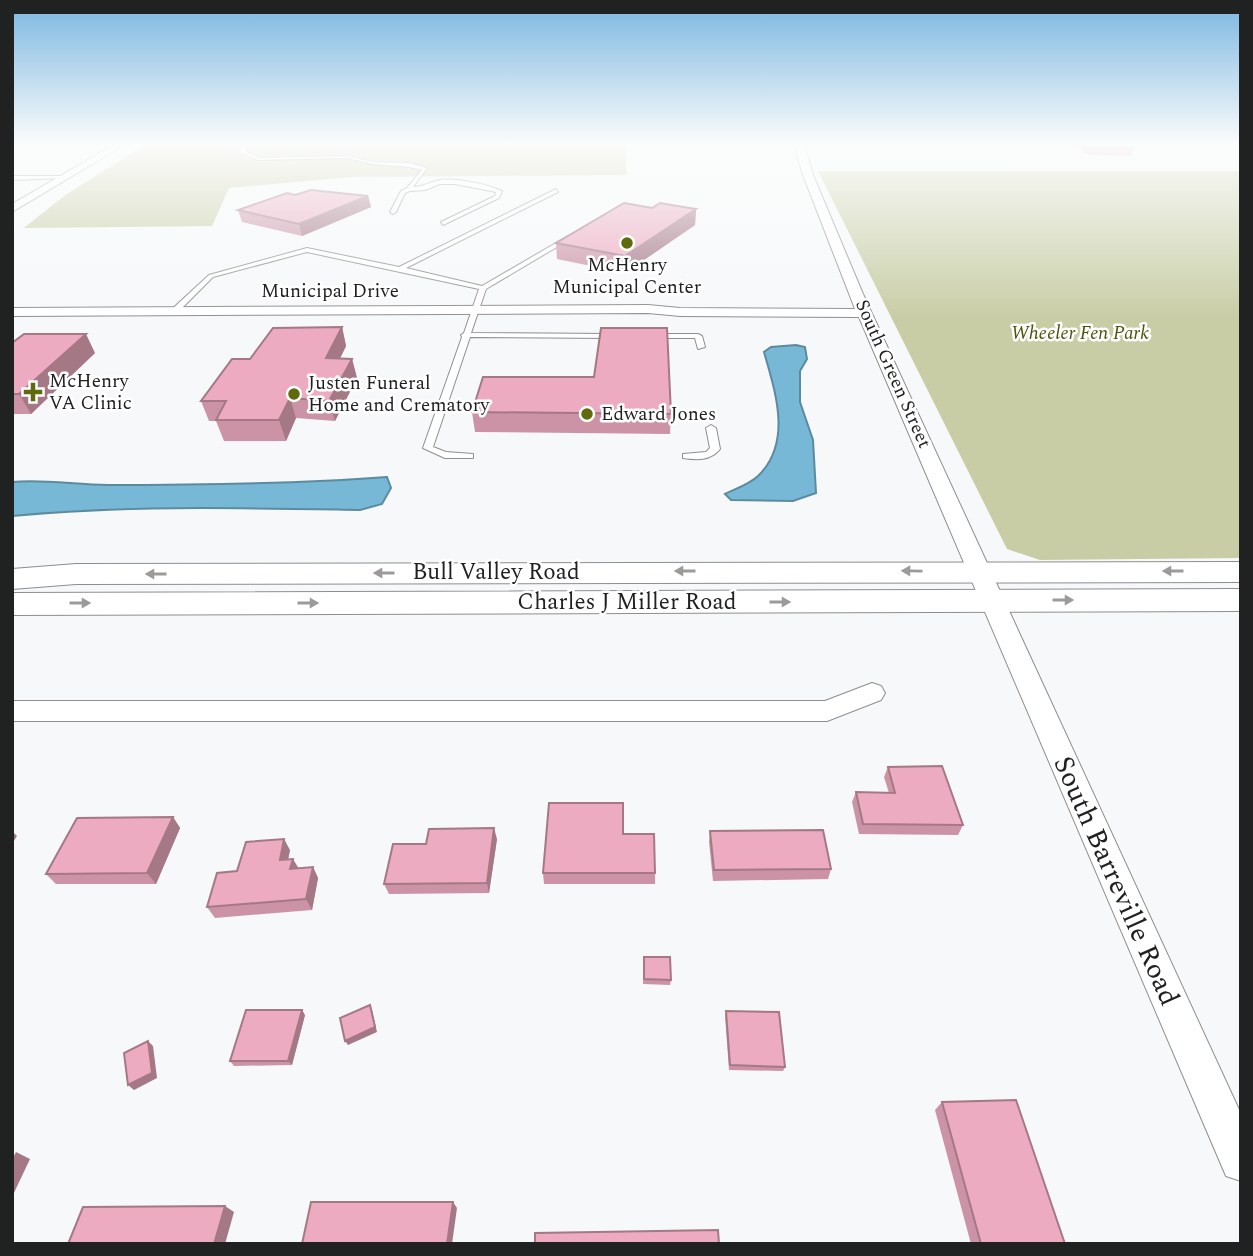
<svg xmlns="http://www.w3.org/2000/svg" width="1253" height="1256" font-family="Spectral,serif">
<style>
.green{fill:#c8cda5}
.water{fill:#76b8d6;stroke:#5c8ba0;stroke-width:2}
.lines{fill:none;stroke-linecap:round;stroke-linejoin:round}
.lane-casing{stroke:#8d8e8f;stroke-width:2}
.street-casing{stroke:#8d8e8f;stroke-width:2}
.secondary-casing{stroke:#8d8e8f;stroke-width:2}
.lane{fill:#fff;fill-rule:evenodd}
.street{fill:#fff;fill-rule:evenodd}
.secondary{fill:#fff;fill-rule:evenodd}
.wall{fill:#cb93a5}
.shaded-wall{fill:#a57886}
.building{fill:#ecabc0;stroke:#a57886;stroke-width:2}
.oneway{fill:#9b9b9b}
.poi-dot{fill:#60690c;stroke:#fff;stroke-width:2.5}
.labels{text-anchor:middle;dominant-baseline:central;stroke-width:5;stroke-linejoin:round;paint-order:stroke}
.far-poi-label{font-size:19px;fill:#202121;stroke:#fff;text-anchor:start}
.far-street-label{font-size:19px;fill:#202121;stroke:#fff}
.far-park-label{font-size:19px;font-style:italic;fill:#4d510a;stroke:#fff}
.street-label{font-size:23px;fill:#202121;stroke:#fff}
.near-street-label{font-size:28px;fill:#202121;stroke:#fff}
</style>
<rect width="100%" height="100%" fill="#f7f8f9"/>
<path class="green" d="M 146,144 L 627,144 L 626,175 L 351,177 L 229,188 L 212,226 L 24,228 L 64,196 Z
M 818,171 L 1241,171 L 1241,558 L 1040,560 L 1007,549 Z"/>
<path class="water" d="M 796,345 L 805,347 L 807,359 L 800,371 L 800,402 L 813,440 L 816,493 L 793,501 L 731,500 L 725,494 C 735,489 750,484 758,476 C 793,442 775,391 764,352 L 771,347 Z
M 387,477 L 391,488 L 382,504 L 360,510 C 244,508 128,505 12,516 L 12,482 C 45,479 76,485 108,485 C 201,485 294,484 387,477 Z"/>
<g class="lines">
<defs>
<path id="lane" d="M 242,144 L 246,144 L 245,151 L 260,158 L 348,156 L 372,162 L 409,163 L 427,168 L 413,187 C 423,187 430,182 440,180 C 458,178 486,184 502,191 L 499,198 L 443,225 L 441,222 L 495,196 L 496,192 L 455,184 L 440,184 L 425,190 L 410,191 L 405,193 L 396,212 L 393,214 L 390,212 L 401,191 L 407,188 L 422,170 L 409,167 L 372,164 L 348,158 L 259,160 L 240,153 Z
M 12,176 L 65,176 L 68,178 L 12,180 Z
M 556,189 L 558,192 L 406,268 L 482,286 L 568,236 L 572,236 L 572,238 L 486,289 L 471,333 L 615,334 L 619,336 L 615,338 L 470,337 L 433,447 L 446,452 L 473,454 L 473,458 L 445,458 L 423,448 L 462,337 L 461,335 L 464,333 L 479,289 L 307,252 L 213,277 L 177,313 L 170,311 L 209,275 L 307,248 L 399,267 Z
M 648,334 L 698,334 L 702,336 L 705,347 L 698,349 L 695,338 L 651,338 L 647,336 Z
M 711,425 L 716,428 L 720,449 C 710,461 697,460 683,458 L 683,454 L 706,452 L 710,448 L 706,428 Z"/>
<path id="street" d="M 115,144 L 126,144 L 12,212 L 12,204 Z
M 794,144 L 804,144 L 813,175 L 863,294 L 1241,1114 L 1241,1181 L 1226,1176 L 859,317 L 680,316 L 648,313 L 12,316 L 12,308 L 648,305 L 680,308 L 855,309 L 803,175 Z
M 872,683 L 881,686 L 885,693 L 881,700 L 827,721 L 12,721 L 12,701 L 825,701 Z"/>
<path id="secondary" d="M 1241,562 L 1241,582 L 76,584 L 12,589 L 12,569 L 76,564 Z
M 1241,589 L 1241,611 L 12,615 L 12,593 Z"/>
</defs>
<use href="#lane" class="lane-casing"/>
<use href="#street" class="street-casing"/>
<use href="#secondary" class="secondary-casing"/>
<use href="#lane" class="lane"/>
<use href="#street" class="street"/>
<use href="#secondary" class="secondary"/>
</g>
<path class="wall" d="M 1073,144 L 1126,144 L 1133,149 L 1131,156 L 1089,155 Z
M 295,195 L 368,196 L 371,207 L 302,236 L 242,222 L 238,210 Z
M 652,208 L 696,209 L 695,225 L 625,273 L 557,259 L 556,243 Z
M 342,327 L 346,346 L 340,358 L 352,359 L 357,378 L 335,421 L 296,418 L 286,441 L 224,441 L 216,421 L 209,421 L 201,401 Z
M 12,343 L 95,353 L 31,414 L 12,414 Z
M 472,412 L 671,414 L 670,434 L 475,432 Z
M 888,767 L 963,825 L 958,835 L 859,834 L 852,802 L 856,792 L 889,793 L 884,777 Z
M 173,817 L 180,828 L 156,884 L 56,884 L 46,874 Z
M 710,831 L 831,869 L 828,879 L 713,881 L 709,842 Z
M 623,834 L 655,873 L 655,884 L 544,884 L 543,873 Z
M 497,839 L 489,893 L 389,894 L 384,884 L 426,844 Z
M 290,850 L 288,859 L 298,869 L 313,867 L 318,878 L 312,910 L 215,918 L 207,907 L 237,871 Z
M 644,957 L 671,980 L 670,985 L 643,984 Z
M 726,1011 L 785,1067 L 783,1071 L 729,1070 L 725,1016 Z
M 305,1015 L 292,1065 L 234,1066 L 230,1061 Z
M 942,1102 L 1065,1244 L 971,1244 L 935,1110 Z"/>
<path class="shaded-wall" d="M 368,196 L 371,207 L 302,236 L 299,224 Z
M 696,209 L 695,225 L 625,273 L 625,256 Z
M 342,327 L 346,346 L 331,377 L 326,358 Z
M 86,334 L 95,353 L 31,414 L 19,394 Z
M 352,359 L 357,378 L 335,421 L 329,401 Z
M 290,398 L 296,418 L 286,441 L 279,420 Z
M 173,817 L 180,828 L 156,884 L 147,873 Z
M 494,828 L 497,839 L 489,893 L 487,883 Z
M 12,831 L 17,836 L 12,844 Z
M 284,839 L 290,850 L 286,870 L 280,860 Z
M 293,859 L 299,869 L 290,869 Z
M 313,867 L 318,878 L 312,910 L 306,899 Z
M 370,1005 L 372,1010 L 377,1032 L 348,1045 L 345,1041 Z
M 302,1010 L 305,1015 L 292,1065 L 288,1061 Z
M 148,1041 L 153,1046 L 157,1078 L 134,1090 L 128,1085 Z
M 16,1152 L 30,1159 L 12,1197 L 12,1160 Z
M 453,1202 L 457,1208 L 452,1244 L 447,1244 Z
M 225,1206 L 234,1212 L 225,1244 L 214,1244 Z"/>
<path class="building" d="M 1085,144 L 1126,144 L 1133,149 L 1091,148 Z
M 311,190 L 368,196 L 299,224 L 238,210 L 287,193 L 295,195 Z
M 624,203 L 652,208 L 660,203 L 696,209 L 625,256 L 556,243 Z
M 342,327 L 326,358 L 352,359 L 329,401 L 290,398 L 279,420 L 216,420 L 226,401 L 201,401 L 232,359 L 250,359 L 273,328 Z
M 601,328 L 667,328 L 671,414 L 472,412 L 483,377 L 594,377 Z
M 24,334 L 86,334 L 19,394 L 12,394 L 12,343 Z
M 942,766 L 963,825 L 863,824 L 856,792 L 895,793 L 888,767 Z
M 549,803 L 623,803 L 623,834 L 654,834 L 655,873 L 543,873 Z
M 173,817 L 147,873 L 46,874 L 77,818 Z
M 494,828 L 487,883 L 384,884 L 393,844 L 426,844 L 429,829 Z
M 823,830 L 831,869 L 714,870 L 710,831 Z
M 284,839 L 280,860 L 293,859 L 290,869 L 313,867 L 306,899 L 207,907 L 217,873 L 237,871 L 246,842 Z
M 644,957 L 670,957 L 671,980 L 644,979 Z
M 370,1005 L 375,1027 L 345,1041 L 340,1018 Z
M 246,1010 L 302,1010 L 288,1061 L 230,1061 Z
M 726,1011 L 779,1012 L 785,1067 L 730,1065 Z
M 148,1041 L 152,1073 L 128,1085 L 124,1053 Z
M 1016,1100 L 1065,1244 L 981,1244 L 942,1102 Z
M 311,1202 L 453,1202 L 447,1244 L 302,1244 Z
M 225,1206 L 214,1244 L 68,1244 L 83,1207 Z
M 718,1230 L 719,1244 L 535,1244 L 535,1233 Z"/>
<defs><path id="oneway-solid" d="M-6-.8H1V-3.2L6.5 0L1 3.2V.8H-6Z" transform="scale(1.75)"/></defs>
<g class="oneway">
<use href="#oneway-solid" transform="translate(685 571) rotate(180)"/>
<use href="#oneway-solid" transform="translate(912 571) rotate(-179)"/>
<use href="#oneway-solid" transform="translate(1173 571) rotate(-180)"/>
<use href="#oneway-solid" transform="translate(384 573) rotate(180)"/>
<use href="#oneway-solid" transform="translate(156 574) rotate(180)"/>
<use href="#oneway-solid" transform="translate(1063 600)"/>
<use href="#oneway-solid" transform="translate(780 602)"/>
<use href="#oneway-solid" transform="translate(80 603)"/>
<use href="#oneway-solid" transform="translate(308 603)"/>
</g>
<linearGradient id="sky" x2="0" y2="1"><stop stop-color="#7ab6e1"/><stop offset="0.45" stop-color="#fbfcfc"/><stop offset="1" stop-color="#fbfcfc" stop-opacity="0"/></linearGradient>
<rect width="1253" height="320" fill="url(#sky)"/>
<g class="poi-dot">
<circle cx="627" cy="243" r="7"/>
<path d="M29.5 381.5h7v7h7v7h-7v7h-7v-7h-7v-7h7z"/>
<circle cx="294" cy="394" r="7"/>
<circle cx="587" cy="414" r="7"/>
</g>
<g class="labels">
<g class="far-poi-label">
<text x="627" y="265" text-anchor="middle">McHenry<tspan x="627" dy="22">Municipal Center</tspan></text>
<text x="49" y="381">McHenry<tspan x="49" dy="22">VA Clinic</tspan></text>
<text x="308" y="383">Justen Funeral<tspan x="308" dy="22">Home and Crematory</tspan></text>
<text x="601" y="414">Edward Jones</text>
</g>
<g class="far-street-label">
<text x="330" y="291">Municipal Drive</text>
<text transform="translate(893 374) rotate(66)">South Green Street</text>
</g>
<g class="far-park-label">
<text x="1080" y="333">Wheeler Fen Park</text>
</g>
<g class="street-label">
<text x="496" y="572">Bull Valley Road</text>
<text x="627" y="602">Charles J Miller Road</text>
</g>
<g class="near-street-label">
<text transform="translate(1116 881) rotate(66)">South Barreville Road</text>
</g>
</g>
<rect width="1253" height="1256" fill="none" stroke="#202121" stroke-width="28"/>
</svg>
